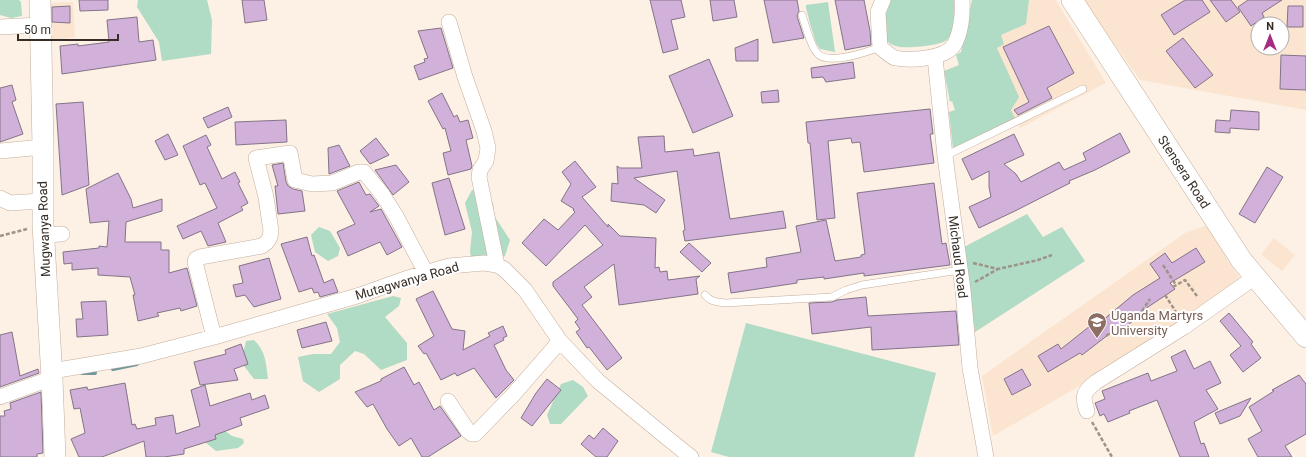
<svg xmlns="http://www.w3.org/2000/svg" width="1306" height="457" font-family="Roboto,sans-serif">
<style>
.built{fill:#fbe5d1;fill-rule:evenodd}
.green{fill:#b0dbc4}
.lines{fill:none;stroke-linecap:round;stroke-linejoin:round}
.stream{stroke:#6f979e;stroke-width:4}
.building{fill:#d1b1d9;stroke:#837488}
.lane-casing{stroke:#c3ae9c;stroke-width:8}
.street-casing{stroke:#c3ae9c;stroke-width:16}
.secondary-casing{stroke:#c3ae9c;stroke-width:22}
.path{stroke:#9e9389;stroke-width:2.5;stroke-dasharray:4 2;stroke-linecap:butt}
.lane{stroke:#fff;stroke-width:7}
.street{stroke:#fff;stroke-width:15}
.secondary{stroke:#fff;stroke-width:21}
.labels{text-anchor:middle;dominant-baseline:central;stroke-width:4;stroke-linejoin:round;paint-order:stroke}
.street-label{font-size:13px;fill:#362e26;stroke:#fff}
.education-label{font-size:13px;fill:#785e54;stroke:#fff;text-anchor:start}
</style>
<rect width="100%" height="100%" fill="#fdf0e4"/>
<path class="built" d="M 1029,0 L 1056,0 L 1106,83 L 1020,128 L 1011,110 L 997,48 L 1004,44 L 1000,35 L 1026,24 Z
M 1083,0 L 1306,0 L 1306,110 L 1140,80 ZM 1258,24 L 1282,24 L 1282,48 L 1258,48 Z
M 73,2 L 75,37 L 52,41 L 49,3 Z
M 1210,224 L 1228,261 L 1243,282 L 1190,322 L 993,436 L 982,376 L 1185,233 Z
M 1274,238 L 1295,255 L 1282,271 L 1261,254 Z"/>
<path class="green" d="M 0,0 L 19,0 L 21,2 L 22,16 L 11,18 L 0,15 Z
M 138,0 L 207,0 L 212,20 L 211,54 L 162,61 L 159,42 L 137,7 Z
M 889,0 L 954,0 C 956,7 953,34 948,39 C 942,46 909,48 900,47 C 894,46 891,44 886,41 L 882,16 Z
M 972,0 L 1029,0 L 1026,24 L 1001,35 L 1004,44 L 997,48 L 1019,97 L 1011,110 L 1016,120 L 953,149 L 949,112 L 955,110 L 952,101 L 950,102 L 944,71 L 959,65 L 956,55 L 961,52 Z
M 828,2 L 835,52 L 820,49 L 816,43 L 811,27 L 806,8 L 806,5 Z
M 472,190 L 485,191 L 493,203 L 495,217 L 510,240 L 505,256 L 483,260 L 471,257 L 470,252 L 472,232 L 465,203 Z
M 1027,214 L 1043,237 L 1062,227 L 1085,261 L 975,332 L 964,247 Z
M 319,227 L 330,231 L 340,248 L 338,256 L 328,261 L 315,252 L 311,235 Z
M 393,296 L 401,298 L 399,306 L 385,317 L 407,343 L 407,360 L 381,370 L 364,354 L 355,351 L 340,365 L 340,379 L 319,392 L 303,381 L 298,357 L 313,354 L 331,354 L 340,342 L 337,328 L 327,314 Z
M 746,323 L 936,373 L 914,457 L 729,457 L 711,452 Z
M 254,340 C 266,351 266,364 268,379 L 254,379 L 241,362 L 246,341 Z
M 573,380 L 583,387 L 588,396 L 561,424 L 550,424 L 547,415 L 561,384 Z
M 225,431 L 232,436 L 243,439 L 244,443 L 238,448 L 216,451 L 205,442 L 215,435 Z"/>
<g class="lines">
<path class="stream" d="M 113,369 L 137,364
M 82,373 L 95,373"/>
</g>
<path class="building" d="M 79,0 L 108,0 L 108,10 L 80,11 Z
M 242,0 L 264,0 L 267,20 L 245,23 Z
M 650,0 L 681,0 L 685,17 L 671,20 L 678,49 L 663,53 Z
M 710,0 L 734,0 L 737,17 L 713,21 Z
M 764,0 L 797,0 L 799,11 L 797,16 L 804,38 L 773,43 Z
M 835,0 L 864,0 L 870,31 L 871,45 L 845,50 Z
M 1185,0 L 1202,0 L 1210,12 L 1174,35 L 1161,15 Z
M 1210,0 L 1231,0 L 1240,12 L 1226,22 Z
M 1248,0 L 1282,0 L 1262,13 L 1264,17 L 1251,26 L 1238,7 Z
M 70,6 L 70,23 L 52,22 L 52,7 Z
M 1288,6 L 1303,6 L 1303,27 L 1287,27 Z
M 137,17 L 139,42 L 153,40 L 156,60 L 62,74 L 60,46 L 78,44 L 78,46 L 109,42 L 107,20 Z
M 1049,26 L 1074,73 L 1047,88 L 1052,98 L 1018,115 L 1014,110 L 1029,102 L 1003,47 Z
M 441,28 L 453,68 L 419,80 L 414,66 L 425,62 L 424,59 L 428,58 L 418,31 Z
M 1183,38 L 1213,75 L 1195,88 L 1166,51 Z
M 758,39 L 758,61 L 736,61 L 735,48 Z
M 1281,55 L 1306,56 L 1306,90 L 1280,89 Z
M 709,59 L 733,116 L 693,133 L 669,76 Z
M 853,62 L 855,78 L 826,82 L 823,77 L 812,78 L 811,68 Z
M 12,85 L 16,100 L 12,102 L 23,134 L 0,142 L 0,88 Z
M 778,90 L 779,102 L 762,103 L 761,92 Z
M 442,93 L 454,117 L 457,115 L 460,122 L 468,120 L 473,138 L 466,140 L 472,166 L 471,169 L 448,175 L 443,153 L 451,151 L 445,128 L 443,129 L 428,101 Z
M 83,102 L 89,185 L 62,195 L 56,104 Z
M 228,107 L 232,117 L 208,128 L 203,118 Z
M 930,109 L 933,134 L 930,134 L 934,163 L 864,172 L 860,142 L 852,143 L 851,138 L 828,141 L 835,218 L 817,220 L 810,143 L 808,143 L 806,122 Z
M 1231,110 L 1259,112 L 1259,130 L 1230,128 L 1230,133 L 1215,132 L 1216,120 L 1230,121 Z
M 286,120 L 287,142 L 236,145 L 235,122 Z
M 1120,133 L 1130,152 L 1095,170 L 1069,181 L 1070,183 L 1015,211 L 979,228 L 969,207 L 991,197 L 989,187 L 989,171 L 972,180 L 962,159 L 1014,134 L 1024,155 L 1004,164 L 1016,174 L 1021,182 L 1059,162 L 1064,170 L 1086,160 L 1083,153 Z
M 168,134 L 178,155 L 165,160 L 155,141 Z
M 206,135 L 211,145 L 207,147 L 222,179 L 235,172 L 240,182 L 238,183 L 248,203 L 241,207 L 243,210 L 218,223 L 226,242 L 208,246 L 201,231 L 183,239 L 177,226 L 217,208 L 205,183 L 200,185 L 183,146 Z
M 664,136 L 665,152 L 693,149 L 694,156 L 719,152 L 730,219 L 783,211 L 786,228 L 685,241 L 683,231 L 685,230 L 677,171 L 634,178 L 665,200 L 656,213 L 644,205 L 611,201 L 612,183 L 618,184 L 617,166 L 620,168 L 642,168 L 638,137 Z
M 376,138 L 389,155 L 370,164 L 360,151 Z
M 339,145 L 350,166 L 329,174 L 328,148 Z
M 575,161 L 596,187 L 582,197 L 608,227 L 608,224 L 620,236 L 656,238 L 655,268 L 659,267 L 660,272 L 667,271 L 668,280 L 700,276 L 696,279 L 698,294 L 619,305 L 614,264 L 584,287 L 592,297 L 582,305 L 622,358 L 607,370 L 589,347 L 587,348 L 576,332 L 580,329 L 575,322 L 578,319 L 553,286 L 553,282 L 603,245 L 585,225 L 546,266 L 522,243 L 544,219 L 558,230 L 575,212 L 573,210 L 574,209 L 561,201 L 571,184 L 562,172 Z
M 283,163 L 286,182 L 288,186 L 293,189 L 302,191 L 305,211 L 278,214 L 275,186 L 278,186 L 272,165 Z
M 396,165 L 409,182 L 393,195 L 375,170 Z
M 1267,167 L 1283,177 L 1255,223 L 1239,214 Z
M 118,173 L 131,199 L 133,208 L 162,199 L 162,211 L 126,222 L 125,242 L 161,242 L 161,250 L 169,250 L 169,273 L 187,268 L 197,306 L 181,311 L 180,308 L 157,313 L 159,316 L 138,321 L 133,295 L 135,295 L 130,277 L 98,275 L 98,268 L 72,270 L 72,263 L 64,264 L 63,252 L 99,248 L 99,246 L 107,247 L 109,221 L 90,223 L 86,189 Z
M 449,178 L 465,229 L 445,235 L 432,183 Z
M 359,182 L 366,195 L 370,194 L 379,206 L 370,212 L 381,209 L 402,247 L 387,255 L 380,242 L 348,256 L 337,232 L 355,224 L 337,191 Z
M 934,183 L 942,244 L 946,243 L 950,265 L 864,276 L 864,273 L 824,279 L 824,277 L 797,280 L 797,283 L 731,293 L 728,273 L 767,267 L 766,258 L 801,252 L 796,226 L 826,220 L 835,261 L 861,257 L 861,255 L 865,254 L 857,193 Z
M 307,237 L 312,256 L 314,255 L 324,283 L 333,279 L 338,292 L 320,297 L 318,292 L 314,293 L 312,288 L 299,292 L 281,244 Z
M 689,243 L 711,263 L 702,272 L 680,252 Z
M 1196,248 L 1205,262 L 1170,283 L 1175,289 L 1142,311 L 1143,312 L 1120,332 L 1117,328 L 1082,355 L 1080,353 L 1048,372 L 1038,356 L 1058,344 L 1061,349 L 1095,322 L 1097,325 L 1133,295 L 1160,278 L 1150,264 L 1165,253 L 1172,263 Z
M 269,258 L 281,299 L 254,307 L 245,295 L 236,297 L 233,285 L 243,283 L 239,266 Z
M 433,291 L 452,329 L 465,331 L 463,350 L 490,336 L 488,333 L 503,326 L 507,336 L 503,338 L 504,340 L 494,345 L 506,370 L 514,380 L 496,398 L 474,368 L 457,376 L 455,373 L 441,380 L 426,353 L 424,354 L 418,346 L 434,336 L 416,299 Z
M 866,297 L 868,316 L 956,311 L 959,345 L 872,350 L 871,327 L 812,334 L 809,303 L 832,302 L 837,300 Z
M 106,301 L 108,335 L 77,337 L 76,319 L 83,319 L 81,302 Z
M 1229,313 L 1253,342 L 1251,344 L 1261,358 L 1243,372 L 1230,355 L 1241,346 L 1220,321 Z
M 326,322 L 332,341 L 302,348 L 297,330 Z
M 12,332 L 20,376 L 38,369 L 39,373 L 0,387 L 0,335 Z
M 241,344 L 248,364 L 234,369 L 238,380 L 200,385 L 194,362 L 226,354 L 225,350 Z
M 1185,350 L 1194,369 L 1210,361 L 1221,383 L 1206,390 L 1218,409 L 1194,422 L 1201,444 L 1204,443 L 1209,457 L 1180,457 L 1157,400 L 1129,411 L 1130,413 L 1108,422 L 1104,414 L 1100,416 L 1095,403 L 1105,399 L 1102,391 L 1148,373 L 1151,381 L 1177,371 L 1171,357 Z
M 404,367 L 414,385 L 419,382 L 434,410 L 440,406 L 461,436 L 428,457 L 422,457 L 411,438 L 399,446 L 387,429 L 373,404 L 367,407 L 355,392 L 381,381 L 381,379 Z
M 1022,369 L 1031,385 L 1012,395 L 1004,379 Z
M 1299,375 L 1306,384 L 1306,434 L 1285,446 L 1292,457 L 1258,457 L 1248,439 L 1262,431 L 1249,407 L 1274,391 L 1272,390 Z
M 547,379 L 561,390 L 532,426 L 521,418 L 536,393 Z
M 125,383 L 132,425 L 135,424 L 137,429 L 156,425 L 155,418 L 173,415 L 176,434 L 200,426 L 191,390 L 205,385 L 210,406 L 250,393 L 252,400 L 265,395 L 269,408 L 240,418 L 242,425 L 215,435 L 216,439 L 184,449 L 184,454 L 164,457 L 146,457 L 144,441 L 102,457 L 79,457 L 71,439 L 85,433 L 80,408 L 74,409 L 70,390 L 87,387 L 88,390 Z
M 41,392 L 43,453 L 37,454 L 37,457 L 0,457 L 0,416 L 5,416 L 4,411 L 11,409 L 10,403 Z
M 1251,398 L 1240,416 L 1220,424 L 1215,413 Z
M 603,428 L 618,441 L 607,457 L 596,457 L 581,444 L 589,435 L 594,439 Z"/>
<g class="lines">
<defs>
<path id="lane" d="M 802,15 C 806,26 810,45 817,53 C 827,66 867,52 880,47
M 945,156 L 1083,89
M 705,295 C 711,302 717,302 726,303 L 832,297 L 846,290 L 862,285 L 960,270"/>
<path id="street" d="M 883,0 L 878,12 L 880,47 C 885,51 890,56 895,58 C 910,61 945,59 954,45 C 961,33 963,14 962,0
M 449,22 L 465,77 L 484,131 L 488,148 L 486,161 L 480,170 L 479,177 L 497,265
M 0,27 L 40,25
M 935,57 L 945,156 L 963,290 L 970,368 L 986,457
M 0,151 L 43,147
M 0,198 L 10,203 L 42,201
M 43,235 L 62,234
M 214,337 L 195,262 L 196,259 L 200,257 L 262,246 L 267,242 L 270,237 L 271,231 L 266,197 L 256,158 L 290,153 L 295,180 L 312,184 L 332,183 L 359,172 L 364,172 L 382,194 L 396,216 L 426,273
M 52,371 L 141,356 L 214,337 L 357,296 L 405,279 L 449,266 L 484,263 L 497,265 L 504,269 L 525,290 L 560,341 L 598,381 L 666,437 L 691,457
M 0,397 L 52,378
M 448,401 L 468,431 L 472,434 L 475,434 L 512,396 L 560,341
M 1087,411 C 1082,396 1083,392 1096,382 L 1184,327 L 1255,277"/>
<path id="secondary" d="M 40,0 L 43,147 L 43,225 L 52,378 L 55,457
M 1072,0 L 1242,261 L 1306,337"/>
</defs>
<use href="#lane" class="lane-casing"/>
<use href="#street" class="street-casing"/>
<use href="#secondary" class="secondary-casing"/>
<path class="path" d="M 0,236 L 27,229
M 973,263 L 998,269 L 1038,260 L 1052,255
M 1163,265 L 1176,285
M 975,282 L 998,269
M 1173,287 L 1185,280 L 1197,296
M 1165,295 L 1176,312
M 1142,311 L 1150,299
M 1106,336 L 1117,328
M 1092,422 L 1112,457"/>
<use href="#lane" class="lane"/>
<use href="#street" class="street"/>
<use href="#secondary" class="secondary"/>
</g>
<defs>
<symbol id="university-pin" viewBox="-11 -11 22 30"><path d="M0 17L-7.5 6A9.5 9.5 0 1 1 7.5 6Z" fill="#8d6e63" stroke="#fff"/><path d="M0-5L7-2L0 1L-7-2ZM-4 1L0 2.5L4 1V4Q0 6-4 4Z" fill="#fff"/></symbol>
</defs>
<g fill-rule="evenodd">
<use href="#university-pin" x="1086" y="311" width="22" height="30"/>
</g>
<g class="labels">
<g class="street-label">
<text transform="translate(1184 172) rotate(57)">Stensera Road</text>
<text transform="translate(44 229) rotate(-92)">Mugwanya Road</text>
<text transform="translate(958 257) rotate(83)">Michaud Road</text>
<text transform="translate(407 281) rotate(-16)">Mutagwanya Road</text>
</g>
<g class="education-label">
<text x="1111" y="315">Uganda Martyrs<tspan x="1111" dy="15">University</tspan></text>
</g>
</g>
<g transform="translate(1270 36)"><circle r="19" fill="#ffffff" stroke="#afaba8"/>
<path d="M0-3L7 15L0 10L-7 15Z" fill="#a62c82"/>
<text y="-6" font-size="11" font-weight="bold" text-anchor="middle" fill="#362e26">N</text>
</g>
<path d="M18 34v6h100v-6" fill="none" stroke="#362e26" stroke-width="2"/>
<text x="24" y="34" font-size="12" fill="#362e26" stroke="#ffffff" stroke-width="3" paint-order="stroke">50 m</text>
</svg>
